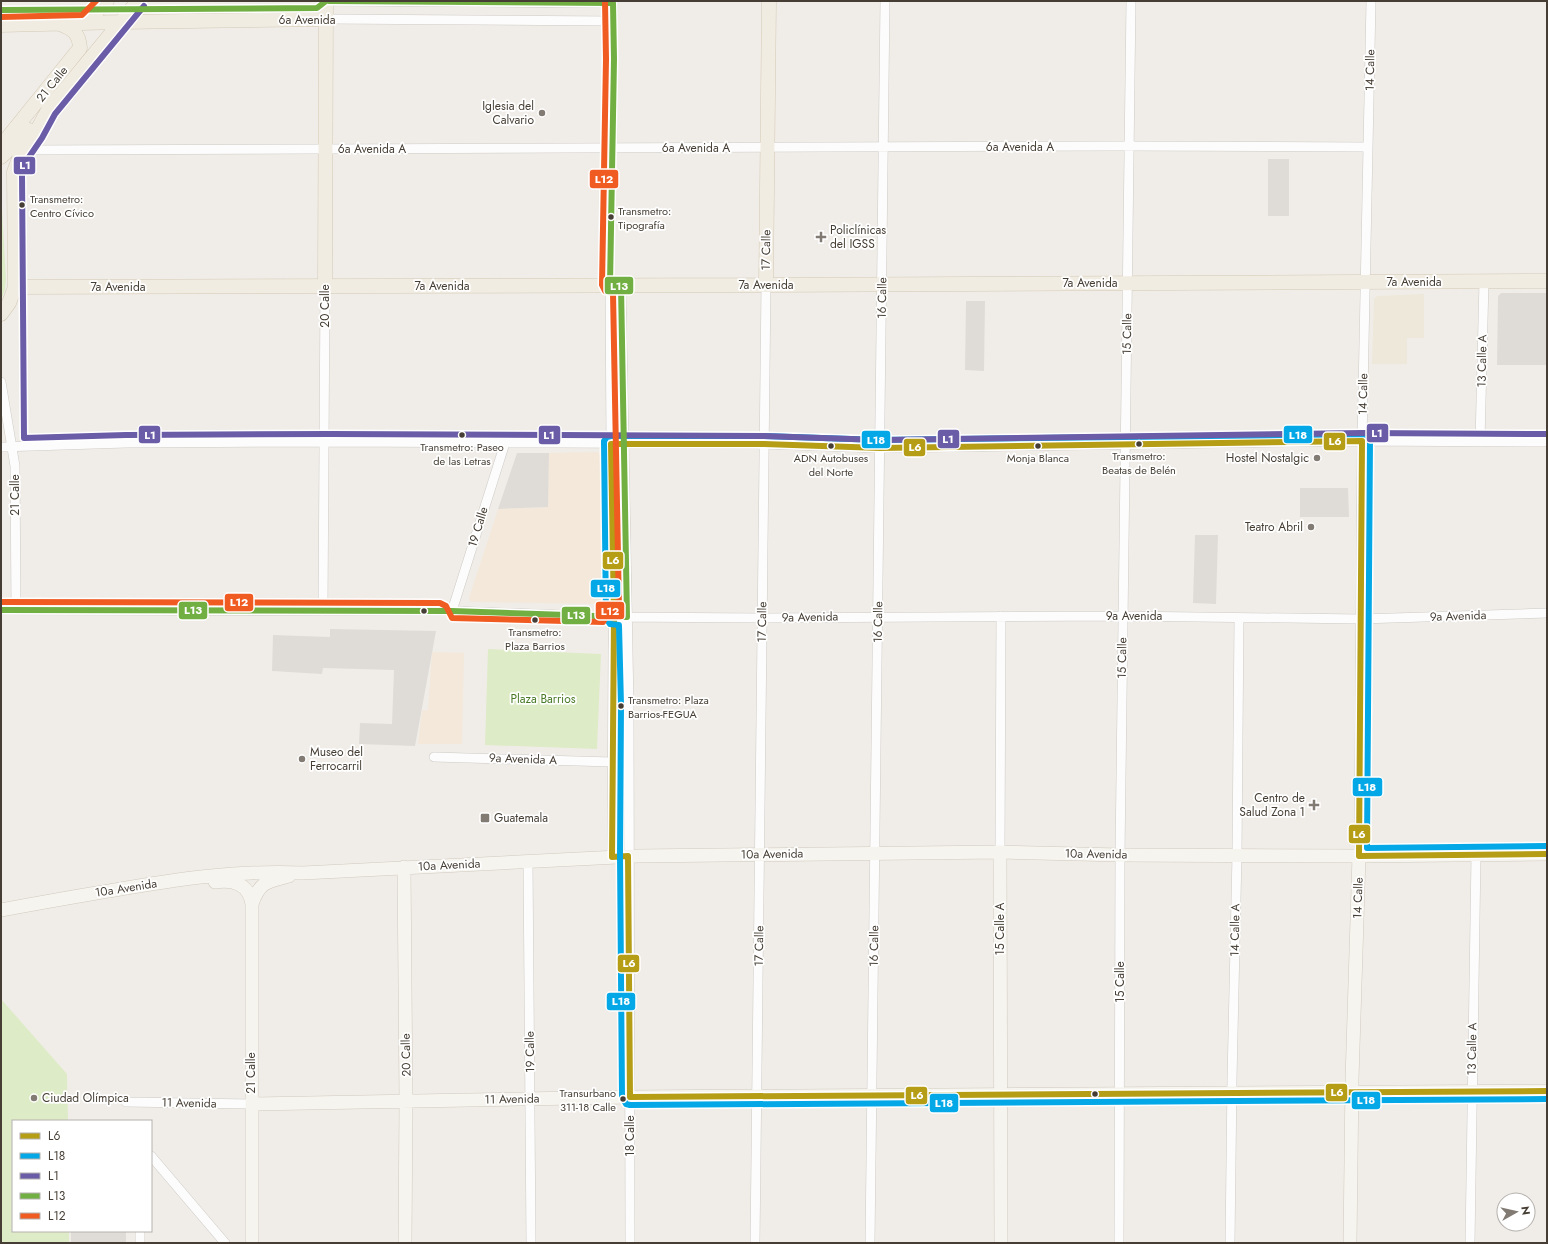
<svg xmlns="http://www.w3.org/2000/svg" width="1548" height="1244" font-family="Jost,sans-serif">
<style>
.commercial{fill:#f3e8da}
.education{fill:#eee8da}
.green{fill:#deebc7}
.parking{fill:#dfdcd8}
.lines{fill:none;stroke-linecap:round;stroke-linejoin:round}
.street-casing{stroke:#cecbc6;stroke-width:10}
.secondary-casing{stroke:#d0cabf;stroke-width:14}
.primary-casing{stroke:#d3c9b5;stroke-width:15}
.street{stroke:#fdfcfc;stroke-width:9}
.secondary{stroke:#f6f4ee;stroke-width:13}
.primary{stroke:#f1ece2;stroke-width:14}
.bus-1-casing{stroke:#fff;stroke-width:9}
.bus-2-casing{stroke:#fff;stroke-width:9}
.bus-3-casing{stroke:#fff;stroke-width:9}
.bus-4-casing{stroke:#fff;stroke-width:9}
.bus-5-casing{stroke:#fff;stroke-width:9}
.bus-1{stroke:#b59d15;stroke-width:6}
.bus-2{stroke:#04a8e6;stroke-width:6}
.bus-3{stroke:#6b5ca7;stroke-width:6}
.bus-4{stroke:#71af42;stroke-width:6}
.bus-5{stroke:#f05b22;stroke-width:6}
.poi-dot{fill:#827b73;stroke:#fff;stroke-width:1.5}
.bus-dot{fill:#463e34;stroke:#fff;stroke-width:1.5}
.labels{text-anchor:middle;dominant-baseline:central;stroke-width:3.5;stroke-linejoin:round;paint-order:stroke}
.bus-label{font-size:11px;fill:#463e34;stroke:#fff}
.street-label{font-size:12px;fill:#463e34;stroke:#fff}
.poi-label{font-size:12px;fill:#463e34;stroke:#fff;text-anchor:end}
.park-label{font-size:12px;fill:#497926;stroke:#fff}
.line-badge{stroke:#fff;stroke-width:1.5}
.badge-label{font-size:11px;text-anchor:middle;font-weight:bold;fill:#fff}
</style>
<rect width="100%" height="100%" fill="#f0ede8"/>
<path class="commercial" d="M 598,452 L 601,455 L 603,604 L 472,602 L 470,601 L 469,598 L 498,509 L 548,507 L 549,453 Z
M 432,652 L 464,653 L 462,744 L 418,744 L 422,711 L 428,710 Z"/>
<path class="education" d="M 1424,294 L 1424,338 L 1407,338 L 1407,364 L 1372,364 L 1374,299 L 1377,296 Z"/>
<path class="green" d="M 1,191 L 6,279 L 5,289 L 1,301 Z
M 488,649 L 601,654 L 597,749 L 485,745 Z
M 1,999 L 67,1074 L 68,1121 L 13,1121 L 13,1231 L 69,1231 L 69,1243 L 1,1243 Z"/>
<path class="parking" d="M 1268,159 L 1289,159 L 1289,216 L 1268,216 Z
M 1501,293 L 1547,293 L 1546,365 L 1497,365 L 1498,296 Z
M 966,301 L 985,301 L 984,371 L 965,370 Z
M 517,453 L 549,453 L 548,507 L 498,509 Z
M 1300,488 L 1348,488 L 1349,517 L 1300,517 Z
M 1195,535 L 1218,535 L 1216,604 L 1193,603 Z
M 330,629 L 436,631 L 415,746 L 359,744 L 360,723 L 392,724 L 394,670 L 323,668 L 322,674 L 272,671 L 273,635 L 330,637 Z
M 71,1231 L 126,1231 L 126,1243 L 71,1243 Z"/>
<g class="lines">
<defs>
<path id="street" d="M 329,1 L 613,3 L 612,148
M 326,19 L 613,21
M 24,150 L 1117,146 L 1368,147
M 610,285 L 611,444 L 614,617 L 613,652 L 612,857
M 621,286 L 629,705 L 630,1243
M 1,382 L 15,466 L 16,610
M 1480,442 L 1484,281
M 1,447 L 126,443 L 324,442 L 764,444 L 880,448 L 1362,441 L 1547,442
M 1,610 L 452,611 L 614,617 L 763,618 L 1123,616 L 1361,619 L 1547,613
M 323,611 L 325,286
M 452,611 L 505,443
M 434,757 L 612,762
M 1000,852 L 1001,616
M 1359,856 L 1362,441 L 1371,1
M 528,861 L 531,1243
M 126,1102 L 252,1104
M 151,1156 L 225,1243
M 140,1243 L 140,1231
M 755,1243 L 766,285
M 870,1243 L 885,1
M 1119,1243 L 1120,855 L 1131,1
M 1230,1243 L 1232,1080 L 1237,854 L 1239,618
M 1470,1243 L 1476,855"/>
<path id="secondary" d="M 1000,852 L 1001,1243
M 404,867 L 406,1101 L 405,1243
M 215,882 C 233,879 249,884 252,904 L 252,1243
M 252,904 C 260,881 267,882 289,876
M 1,910 C 39,903 77,896 115,890 C 177,879 239,870 303,873 L 638,856 L 1000,852 L 1120,855 L 1359,856 L 1547,854
M 252,1104 L 630,1097 L 1547,1091
M 1350,1243 L 1352,1080 L 1359,856"/>
<path id="primary" d="M 85,23 L 107,1
M 1,25 L 121,22 L 326,19
M 1,146 L 80,48 C 79,33 73,29 60,24
M 1,157 L 29,130
M 766,285 L 769,1
M 325,286 L 326,1
M 15,287 L 766,285 L 1547,281
M 1,314 L 9,303 L 15,287 L 14,172 L 20,156 L 35,134 L 48,110 L 138,1"/>
</defs>
<use href="#street" class="street-casing"/>
<use href="#secondary" class="secondary-casing"/>
<use href="#primary" class="primary-casing"/>
<use href="#street" class="street"/>
<use href="#secondary" class="secondary"/>
<use href="#primary" class="primary"/>
<defs>
<path id="bus-1" d="M 1547,854 L 1359,856 L 1362,441 L 880,448 L 764,444 L 611,444 L 614,617 L 612,857 L 628,856 L 630,1097 L 1547,1091"/>
<path id="bus-2" d="M 1547,846 L 1367,848 L 1370,441 L 1369,437 L 1365,434 L 880,440 L 764,436 L 611,436 L 607,437 L 604,441 L 606,618 L 610,624 L 619,625 L 621,705 L 620,856 L 622,1097 L 626,1104 L 630,1105 L 1547,1099"/>
<path id="bus-3" d="M 144,6 L 55,114 L 42,138 L 27,160 L 22,173 L 24,438 L 126,435 L 330,434 L 764,436 L 880,440 L 1362,433 L 1547,434"/>
<path id="bus-4" d="M 1,10 L 317,8 L 326,1
M 1,610 L 452,611 L 627,617 L 621,286 L 610,285 L 614,59 L 613,3 L 329,1"/>
<path id="bus-5" d="M 1,17 L 82,15 L 96,1
M 1,602 L 440,603 L 446,606 L 452,618 L 603,622 L 609,611 L 619,609 L 613,293 L 605,291 L 602,285 L 606,59 L 605,1"/>
</defs>
<use href="#bus-1" class="bus-1-casing"/>
<use href="#bus-2" class="bus-2-casing"/>
<use href="#bus-3" class="bus-3-casing"/>
<use href="#bus-4" class="bus-4-casing"/>
<use href="#bus-5" class="bus-5-casing"/>
<use href="#bus-1" class="bus-1"/>
<use href="#bus-2" class="bus-2"/>
<use href="#bus-3" class="bus-3"/>
<use href="#bus-4" class="bus-4"/>
<use href="#bus-5" class="bus-5"/>
</g>
<g class="poi-dot">
<circle cx="542" cy="113" r="4"/>
<path d="M819 231h4v4h4v4h-4v4h-4v-4h-4v-4h4z"/>
<circle cx="1317" cy="458" r="4"/>
<circle cx="1311" cy="527" r="4"/>
<circle cx="302" cy="759" r="4"/>
<path d="M1312 799h4v4h4v4h-4v4h-4v-4h-4v-4h4z"/>
<rect x="480" y="813" width="10" height="10" rx="2"/>
<circle cx="34" cy="1098" r="4"/>
</g>
<g class="bus-dot">
<circle cx="22" cy="205" r="3.5"/>
<circle cx="611" cy="217" r="3.5"/>
<circle cx="462" cy="435" r="3.5"/>
<circle cx="1139" cy="444" r="3.5"/>
<circle cx="831" cy="446" r="3.5"/>
<circle cx="1038" cy="446" r="3.5"/>
<circle cx="424" cy="611" r="3.5"/>
<circle cx="535" cy="620" r="3.5"/>
<circle cx="621" cy="706" r="3.5"/>
<circle cx="1095" cy="1094" r="3.5"/>
<circle cx="623" cy="1099" r="3.5"/>
</g>
<g class="labels">
<g class="bus-label">
<text x="30" y="199" text-anchor="start">Transmetro:<tspan x="30" dy="14">Centro Cívico</tspan></text>
<text x="618" y="211" text-anchor="start">Transmetro:<tspan x="618" dy="14">Tipografía</tspan></text>
<text x="462" y="447">Transmetro: Paseo<tspan x="462" dy="14">de las Letras</tspan></text>
<text x="1139" y="456">Transmetro:<tspan x="1139" dy="14">Beatas de Belén</tspan></text>
<text x="831" y="458">ADN Autobuses<tspan x="831" dy="14">del Norte</tspan></text>
<text x="1038" y="458">Monja Blanca</text>
<text x="535" y="632">Transmetro:<tspan x="535" dy="14">Plaza Barrios</tspan></text>
<text x="628" y="700" text-anchor="start">Transmetro: Plaza<tspan x="628" dy="14">Barrios-FEGUA</tspan></text>
<text x="616" y="1093" text-anchor="end">Transurbano<tspan x="616" dy="14">311-18 Calle</tspan></text>
</g>
<g class="street-label">
<text x="307" y="20">6a Avenida</text>
<text transform="translate(1370 70) rotate(-89)">14 Calle</text>
<text transform="translate(52 84) rotate(-51)">21 Calle</text>
<text x="1020" y="147">6a Avenida A</text>
<text x="696" y="148">6a Avenida A</text>
<text x="372" y="149">6a Avenida A</text>
<text transform="translate(766 250) rotate(-89)">17 Calle</text>
<text x="1414" y="282">7a Avenida</text>
<text x="1090" y="283">7a Avenida</text>
<text x="766" y="285">7a Avenida</text>
<text x="442" y="286">7a Avenida</text>
<text x="118" y="287">7a Avenida</text>
<text transform="translate(882 298) rotate(-89)">16 Calle</text>
<text transform="translate(325 306) rotate(-90)">20 Calle</text>
<text transform="translate(1127 334) rotate(-89)">15 Calle</text>
<text transform="translate(1482 361) rotate(-89)">13 Calle A</text>
<text transform="translate(1363 394) rotate(-89)">14 Calle</text>
<text transform="translate(15 495) rotate(-90)">21 Calle</text>
<text transform="translate(478 527) rotate(-73)">19 Calle</text>
<text x="1134" y="616">9a Avenida</text>
<text transform="translate(1458 616) rotate(-2)">9a Avenida</text>
<text transform="translate(810 617) rotate(-1)">9a Avenida</text>
<text transform="translate(762 622) rotate(-89)">17 Calle</text>
<text transform="translate(878 622) rotate(-89)">16 Calle</text>
<text transform="translate(1122 658) rotate(-89)">15 Calle</text>
<text transform="translate(523 759) rotate(2)">9a Avenida A</text>
<text transform="translate(772 854) rotate(-1)">10a Avenida</text>
<text transform="translate(1096 854) rotate(1)">10a Avenida</text>
<text transform="translate(449 865) rotate(-3)">10a Avenida</text>
<text transform="translate(126 888) rotate(-9)">10a Avenida</text>
<text transform="translate(1358 898) rotate(-88)">14 Calle</text>
<text transform="translate(1000 929) rotate(-90)">15 Calle A</text>
<text transform="translate(1235 930) rotate(-89)">14 Calle A</text>
<text transform="translate(759 946) rotate(-89)">17 Calle</text>
<text transform="translate(874 946) rotate(-89)">16 Calle</text>
<text transform="translate(1120 982) rotate(-90)">15 Calle</text>
<text transform="translate(1472 1049) rotate(-89)">13 Calle A</text>
<text transform="translate(530 1052) rotate(-91)">19 Calle</text>
<text transform="translate(406 1055) rotate(-91)">20 Calle</text>
<text transform="translate(251 1073) rotate(-90)">21 Calle</text>
<text transform="translate(512 1099) rotate(-1)">11 Avenida</text>
<text transform="translate(189 1103) rotate(1)">11 Avenida</text>
<text transform="translate(630 1136) rotate(-90)">18 Calle</text>
</g>
<g class="poi-label">
<text x="534" y="106">Iglesia del<tspan x="534" dy="14">Calvario</tspan></text>
<text x="830" y="230" text-anchor="start">Policlínicas<tspan x="830" dy="14">del IGSS</tspan></text>
<text x="1309" y="458">Hostel Nostalgic</text>
<text x="1303" y="527">Teatro Abril</text>
<text x="310" y="752" text-anchor="start">Museo del<tspan x="310" dy="14">Ferrocarril</tspan></text>
<text x="1305" y="798">Centro de<tspan x="1305" dy="14">Salud Zona 1</tspan></text>
<text x="494" y="818" text-anchor="start">Guatemala</text>
<text x="42" y="1098" text-anchor="start">Ciudad Olímpica</text>
</g>
<g class="park-label">
<text x="543" y="699">Plaza Barrios</text>
</g>
</g>
<g class="line-badge">
<rect x="13" y="156" width="23" height="19" rx="4" fill="#6b5ca7"/>
<rect x="589" y="169" width="30" height="20" rx="4" fill="#f05b22"/>
<rect x="604" y="276" width="30" height="19" rx="4" fill="#71af42"/>
<rect x="1366" y="423" width="23" height="20" rx="4" fill="#6b5ca7"/>
<rect x="1283" y="425" width="30" height="19" rx="4" fill="#04a8e6"/>
<rect x="138" y="425" width="23" height="19" rx="4" fill="#6b5ca7"/>
<rect x="538" y="425" width="23" height="20" rx="4" fill="#6b5ca7"/>
<rect x="937" y="429" width="23" height="20" rx="4" fill="#6b5ca7"/>
<rect x="861" y="430" width="30" height="19" rx="4" fill="#04a8e6"/>
<rect x="1323" y="432" width="23" height="19" rx="4" fill="#b59d15"/>
<rect x="903" y="438" width="23" height="19" rx="4" fill="#b59d15"/>
<rect x="602" y="551" width="22" height="19" rx="4" fill="#b59d15"/>
<rect x="590" y="579" width="31" height="19" rx="4" fill="#04a8e6"/>
<rect x="224" y="593" width="30" height="19" rx="4" fill="#f05b22"/>
<rect x="178" y="601" width="30" height="19" rx="4" fill="#71af42"/>
<rect x="595" y="601" width="30" height="19" rx="4" fill="#f05b22"/>
<rect x="561" y="606" width="30" height="19" rx="4" fill="#71af42"/>
<rect x="1352" y="777" width="31" height="20" rx="4" fill="#04a8e6"/>
<rect x="1348" y="824" width="23" height="20" rx="4" fill="#b59d15"/>
<rect x="617" y="954" width="23" height="19" rx="4" fill="#b59d15"/>
<rect x="606" y="992" width="30" height="19" rx="4" fill="#04a8e6"/>
<rect x="1325" y="1083" width="23" height="19" rx="4" fill="#b59d15"/>
<rect x="905" y="1086" width="23" height="19" rx="4" fill="#b59d15"/>
<rect x="1351" y="1091" width="30" height="19" rx="4" fill="#04a8e6"/>
<rect x="929" y="1093" width="30" height="20" rx="4" fill="#04a8e6"/>
</g>
<g class="badge-label">
<text x="25" y="169">L1</text>
<text x="604" y="183">L12</text>
<text x="619" y="290">L13</text>
<text x="1377" y="437">L1</text>
<text x="1298" y="439">L18</text>
<text x="150" y="439">L1</text>
<text x="549" y="439">L1</text>
<text x="948" y="443">L1</text>
<text x="876" y="444">L18</text>
<text x="1335" y="445">L6</text>
<text x="915" y="451">L6</text>
<text x="613" y="564">L6</text>
<text x="606" y="592">L18</text>
<text x="239" y="606">L12</text>
<text x="193" y="614">L13</text>
<text x="610" y="615">L12</text>
<text x="576" y="619">L13</text>
<text x="1367" y="791">L18</text>
<text x="1359" y="838">L6</text>
<text x="629" y="967">L6</text>
<text x="621" y="1005">L18</text>
<text x="1337" y="1096">L6</text>
<text x="917" y="1099">L6</text>
<text x="1366" y="1104">L18</text>
<text x="944" y="1107">L18</text>
</g>
<rect width="1548" height="1244" fill="none" stroke="#463e34" stroke-width="4"/>
<rect x="12" y="1120" width="140" height="112" fill="#ffffff" stroke="#b5b2ae"/>
<rect x="20" y="1133" width="20" height="6" fill="#b59d15" stroke="#b5b2ae"/>
<text x="48" y="1140" font-size="12" fill="#463e34">L6</text>
<rect x="20" y="1153" width="20" height="6" fill="#04a8e6" stroke="#b5b2ae"/>
<text x="48" y="1160" font-size="12" fill="#463e34">L18</text>
<rect x="20" y="1173" width="20" height="6" fill="#6b5ca7" stroke="#b5b2ae"/>
<text x="48" y="1180" font-size="12" fill="#463e34">L1</text>
<rect x="20" y="1193" width="20" height="6" fill="#71af42" stroke="#b5b2ae"/>
<text x="48" y="1200" font-size="12" fill="#463e34">L13</text>
<rect x="20" y="1213" width="20" height="6" fill="#f05b22" stroke="#b5b2ae"/>
<text x="48" y="1220" font-size="12" fill="#463e34">L12</text>
<g transform="translate(1516 1212) rotate(82)"><circle r="19" fill="#ffffff" stroke="#b5b2ae"/>
<path d="M0-3L7 15L0 10L-7 15Z" fill="#827b73"/>
<text y="-6" font-size="11" font-weight="bold" text-anchor="middle" fill="#463e34">N</text>
</g>
</svg>
